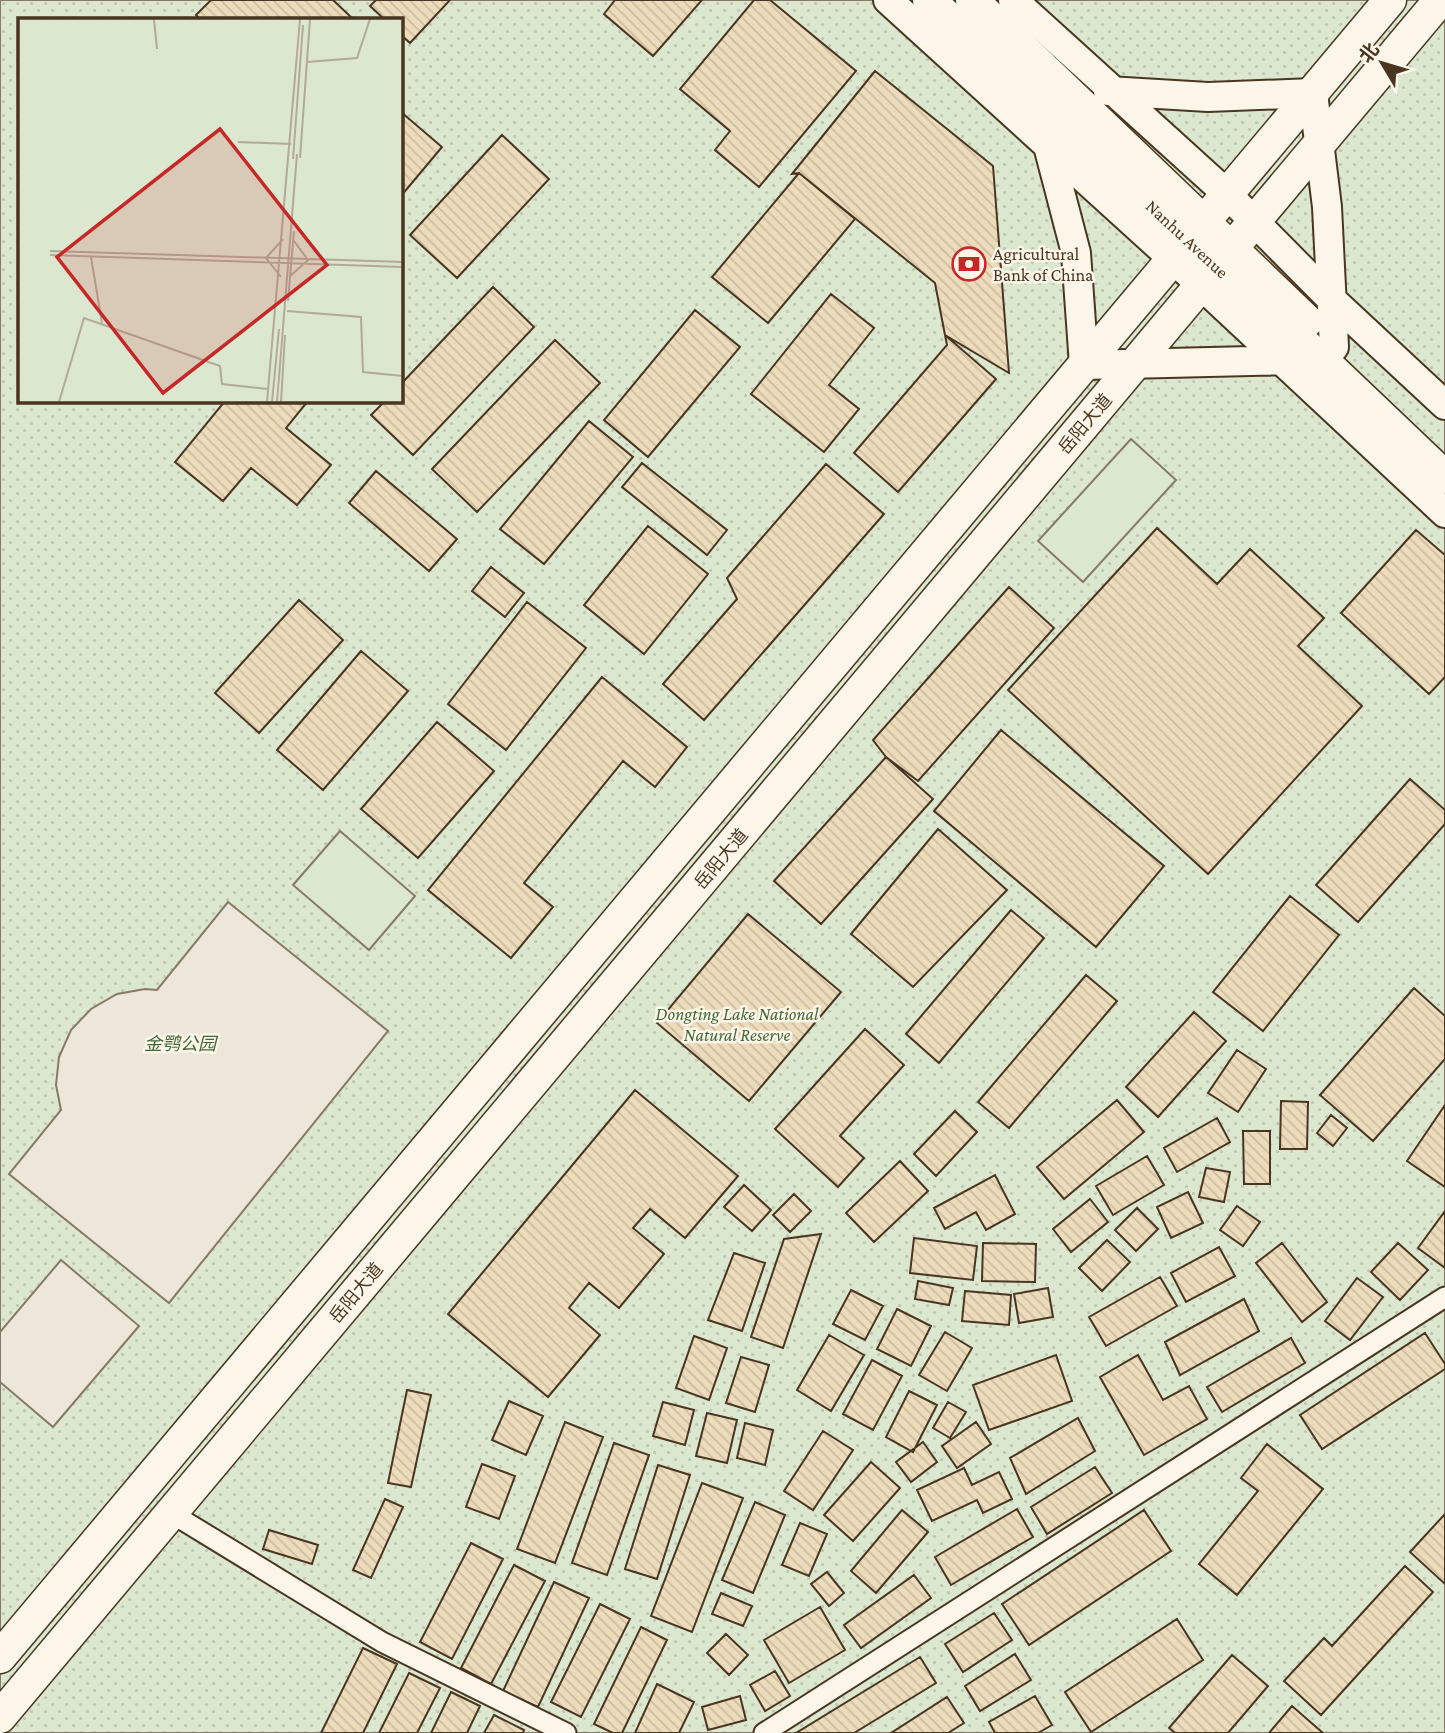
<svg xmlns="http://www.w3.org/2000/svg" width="1445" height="1733" font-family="'Crimson Pro','Noto Sans SC',serif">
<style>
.grass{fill:url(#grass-dots);stroke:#887966;stroke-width:2;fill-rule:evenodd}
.garden{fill:#dce7d0;stroke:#887966;stroke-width:2}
.parking{fill:#ede7d9;stroke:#887966;stroke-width:2}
.building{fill:url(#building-back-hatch);stroke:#4a3520;stroke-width:2}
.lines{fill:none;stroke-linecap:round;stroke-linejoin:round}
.street-casing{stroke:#4a3520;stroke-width:23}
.secondary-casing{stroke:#4a3520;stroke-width:32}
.primary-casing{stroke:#4a3520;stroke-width:35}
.street{stroke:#fbf6e9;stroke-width:19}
.secondary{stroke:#fbf6e9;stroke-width:28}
.primary{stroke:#fbf6e9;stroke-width:32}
.labels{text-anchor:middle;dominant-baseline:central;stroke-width:5;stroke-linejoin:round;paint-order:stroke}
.street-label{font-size:18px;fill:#4a3520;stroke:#fbf6e9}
.poi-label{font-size:18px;fill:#4a3520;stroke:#fbf6e9;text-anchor:start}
.park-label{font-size:18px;font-style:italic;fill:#436837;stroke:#fbf6e9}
.inset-road{fill:none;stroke:#b4a999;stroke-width:2}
.view{fill:#c62828;fill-opacity:0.15;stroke:#c62828;stroke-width:3.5}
.inset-edge{fill:none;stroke:#4a3520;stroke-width:3.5}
</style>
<defs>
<pattern id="grass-dots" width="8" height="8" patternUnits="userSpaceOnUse" patternTransform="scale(1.75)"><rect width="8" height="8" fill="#dce7d0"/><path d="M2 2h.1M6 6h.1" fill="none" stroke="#bec7b2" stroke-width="1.8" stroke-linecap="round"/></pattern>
<pattern id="building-back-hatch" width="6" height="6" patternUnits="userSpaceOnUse" patternTransform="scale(1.75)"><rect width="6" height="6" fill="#ecdcbc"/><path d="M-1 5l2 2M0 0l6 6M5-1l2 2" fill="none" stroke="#ccbda1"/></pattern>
</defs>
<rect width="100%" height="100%" fill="#fbf6e9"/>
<path class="grass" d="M 0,0 L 1445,0 L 1445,1733 L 0,1733 ZM 19,19 L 401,19 L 401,401 L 19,401 Z"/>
<path class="garden" d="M 1131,439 L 1176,480 L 1083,582 L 1038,541 Z
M 340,831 L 415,896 L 369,950 L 293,885 Z"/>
<path class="parking" d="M 228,902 L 388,1031 L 169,1303 L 9,1174 L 61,1110 L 56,1085 L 59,1057 L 71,1030 L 91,1009 L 117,994 L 145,989 L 157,990 Z
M 61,1260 L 139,1326 L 53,1427 L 0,1382 L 0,1332 Z"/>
<path class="building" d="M 211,0 L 333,0 L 353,19 L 200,19 L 196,15 Z
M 376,0 L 450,0 L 410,43 L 401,35 L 401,19 L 384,19 L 370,6 Z
M 615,0 L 702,0 L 653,56 L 604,14 Z
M 754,0 L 770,0 L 856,71 L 759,187 L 715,150 L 730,131 L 680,89 Z
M 875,71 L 993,166 L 1009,373 L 945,335 L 935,283 L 799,173 L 792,174 Z
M 401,112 L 442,147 L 401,196 Z
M 502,135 L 549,179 L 457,278 L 410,235 Z
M 799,173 L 855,219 L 768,323 L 712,277 Z
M 493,287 L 534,327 L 413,455 L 371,415 L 385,401 L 401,401 L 401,384 Z
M 831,294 L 874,328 L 829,385 L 859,409 L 824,452 L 751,394 Z
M 695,310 L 740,347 L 648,457 L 604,420 Z
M 945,335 L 996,379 L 898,492 L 854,453 L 947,345 Z
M 555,340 L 600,383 L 477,512 L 432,469 Z
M 225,401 L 308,401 L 286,428 L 331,465 L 297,505 L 251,468 L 223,501 L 175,462 Z
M 589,421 L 633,457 L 544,564 L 500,529 Z
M 642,463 L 727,530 L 707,555 L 622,487 Z
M 826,464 L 884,514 L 704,720 L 663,684 L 737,599 L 727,578 Z
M 376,471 L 457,539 L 429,571 L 349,503 Z
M 648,526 L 708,574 L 644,654 L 584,605 Z
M 1157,528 L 1217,584 L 1250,549 L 1324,618 L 1298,646 L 1362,706 L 1208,874 L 1008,690 Z
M 1416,530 L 1445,555 L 1445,677 L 1429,694 L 1341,613 Z
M 491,567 L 524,593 L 505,617 L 472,591 Z
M 1009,587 L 1054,628 L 918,781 L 886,757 L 873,740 Z
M 299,600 L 343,640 L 259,733 L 215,693 Z
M 527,602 L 586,648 L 506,750 L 448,704 Z
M 361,651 L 408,691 L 323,790 L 277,750 Z
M 602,677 L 687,747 L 655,787 L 623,761 L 524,883 L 553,907 L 511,958 L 428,890 Z
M 437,722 L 494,771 L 418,858 L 361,809 Z
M 1001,730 L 1164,866 L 1096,947 L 934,811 Z
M 886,757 L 933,799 L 821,924 L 774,881 Z
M 1410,779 L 1445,810 L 1445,824 L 1358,922 L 1316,885 Z
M 938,829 L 1007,890 L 913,987 L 851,934 Z
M 1290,896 L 1339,935 L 1263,1031 L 1213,992 Z
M 1011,910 L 1044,938 L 939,1063 L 906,1034 Z
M 748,914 L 841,992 L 749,1101 L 657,1023 Z
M 1086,975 L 1117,1001 L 1009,1128 L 978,1102 Z
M 1414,988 L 1445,1016 L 1445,1059 L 1373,1141 L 1320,1095 Z
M 1194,1012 L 1226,1041 L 1158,1117 L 1126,1087 Z
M 865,1029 L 904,1065 L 840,1136 L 864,1158 L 838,1187 L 775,1129 Z
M 1237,1050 L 1266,1069 L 1238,1112 L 1208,1093 Z
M 635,1090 L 738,1176 L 685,1238 L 650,1209 L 633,1228 L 664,1254 L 619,1308 L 589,1283 L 569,1308 L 600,1335 L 548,1397 L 448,1314 Z
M 1117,1100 L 1144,1132 L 1064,1199 L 1037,1167 Z
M 1281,1101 L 1308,1102 L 1307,1149 L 1280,1149 Z
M 1445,1105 L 1445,1187 L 1407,1161 Z
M 955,1111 L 977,1132 L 936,1176 L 914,1154 Z
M 1331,1115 L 1347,1128 L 1333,1146 L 1317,1133 Z
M 1217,1118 L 1230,1142 L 1177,1172 L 1164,1148 Z
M 1243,1131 L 1270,1131 L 1270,1184 L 1244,1184 Z
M 1147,1156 L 1164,1185 L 1113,1215 L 1096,1186 Z
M 900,1161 L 928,1191 L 874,1242 L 846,1213 Z
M 1206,1168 L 1230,1172 L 1224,1202 L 1199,1197 Z
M 995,1175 L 1015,1214 L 986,1230 L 976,1212 L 945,1229 L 934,1208 Z
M 744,1185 L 771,1210 L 752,1231 L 724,1207 Z
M 1188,1192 L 1203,1223 L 1171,1238 L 1157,1207 Z
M 794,1194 L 811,1211 L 790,1232 L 773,1215 Z
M 1090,1199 L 1108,1222 L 1071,1252 L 1053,1229 Z
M 1237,1206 L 1260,1222 L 1243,1246 L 1220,1230 Z
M 1137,1208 L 1158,1229 L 1136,1251 L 1115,1230 Z
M 1445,1211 L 1445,1268 L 1418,1248 Z
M 821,1234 L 783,1348 L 751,1337 L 784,1239 Z
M 914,1238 L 977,1246 L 973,1280 L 910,1273 Z
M 1107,1240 L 1130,1262 L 1102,1291 L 1079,1268 Z
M 983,1243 L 1036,1244 L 1035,1282 L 982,1281 Z
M 1282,1243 L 1327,1302 L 1302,1322 L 1256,1263 Z
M 1398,1243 L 1428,1270 L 1400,1300 L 1371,1272 Z
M 1219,1247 L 1235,1276 L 1186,1302 L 1171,1273 Z
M 734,1253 L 765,1263 L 742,1331 L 708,1320 Z
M 1160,1277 L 1177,1306 L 1106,1346 L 1089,1317 Z
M 1357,1278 L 1383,1297 L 1350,1340 L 1325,1321 Z
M 918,1281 L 953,1288 L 949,1305 L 915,1299 Z
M 1048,1288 L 1053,1317 L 1019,1323 L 1014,1294 Z
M 851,1290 L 883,1306 L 865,1340 L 833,1324 Z
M 965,1291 L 1011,1295 L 1009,1325 L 962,1321 Z
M 1244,1299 L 1259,1331 L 1180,1375 L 1165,1342 Z
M 897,1309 L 931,1326 L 911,1366 L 877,1349 Z
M 945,1332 L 972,1348 L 947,1391 L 919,1375 Z
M 1425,1333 L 1445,1364 L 1445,1369 L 1322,1449 L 1300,1415 Z
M 829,1335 L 864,1355 L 831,1411 L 797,1390 Z
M 694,1336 L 727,1348 L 709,1400 L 676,1388 Z
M 1291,1338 L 1305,1363 L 1222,1412 L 1207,1387 Z
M 1056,1355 L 1072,1401 L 989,1430 L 973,1385 Z
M 1138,1355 L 1163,1400 L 1189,1386 L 1207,1419 L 1144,1455 L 1100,1377 Z
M 741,1357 L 769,1365 L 755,1412 L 726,1403 Z
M 872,1360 L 902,1376 L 873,1430 L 843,1414 Z
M 407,1390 L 431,1395 L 411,1487 L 388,1483 Z
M 909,1391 L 937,1405 L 913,1452 L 886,1437 Z
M 509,1401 L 543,1416 L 526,1455 L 492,1440 Z
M 663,1402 L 694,1410 L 685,1445 L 653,1436 Z
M 948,1402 L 966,1412 L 950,1438 L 933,1428 Z
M 707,1413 L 737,1420 L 727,1463 L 696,1456 Z
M 1078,1418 L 1095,1451 L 1026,1494 L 1010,1458 Z
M 565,1422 L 603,1437 L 555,1563 L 517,1549 Z
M 976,1422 L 991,1444 L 957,1468 L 942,1446 Z
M 745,1423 L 773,1430 L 765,1465 L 737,1458 Z
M 823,1431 L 853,1450 L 813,1510 L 784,1491 Z
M 923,1442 L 937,1462 L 911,1482 L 896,1462 Z
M 614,1443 L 649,1455 L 607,1575 L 572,1563 Z
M 1267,1444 L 1323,1489 L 1237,1595 L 1199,1564 L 1258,1491 L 1241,1478 Z
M 871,1462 L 900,1488 L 853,1541 L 824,1515 Z
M 482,1464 L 515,1476 L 499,1519 L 466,1507 Z
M 658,1465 L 690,1475 L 657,1579 L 625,1569 Z
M 1095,1467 L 1112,1493 L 1047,1534 L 1031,1507 Z
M 964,1468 L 972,1485 L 999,1472 L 1012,1499 L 983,1513 L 977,1500 L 932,1521 L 917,1490 Z
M 702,1483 L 743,1498 L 692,1632 L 651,1616 Z
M 385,1499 L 403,1507 L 371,1578 L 353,1570 Z
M 755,1502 L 785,1515 L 753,1593 L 722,1580 Z
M 1017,1509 L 1033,1537 L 951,1585 L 935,1557 Z
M 902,1510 L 928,1532 L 876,1593 L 851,1571 Z
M 1144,1510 L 1171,1551 L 1029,1645 L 1002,1604 Z
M 1445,1514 L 1445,1584 L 1410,1552 Z
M 800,1523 L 827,1534 L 809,1576 L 782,1565 Z
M 269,1530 L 318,1545 L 312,1564 L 263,1549 Z
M 471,1543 L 503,1559 L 452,1659 L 420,1642 Z
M 514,1565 L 545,1581 L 491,1684 L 461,1668 Z
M 1405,1566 L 1433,1592 L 1321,1715 L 1284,1681 L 1324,1638 L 1332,1646 Z
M 827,1572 L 844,1593 L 829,1606 L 811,1584 Z
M 914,1575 L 931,1598 L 861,1648 L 844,1625 Z
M 554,1582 L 589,1598 L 538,1707 L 503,1691 Z
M 721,1593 L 752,1606 L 743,1626 L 712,1614 Z
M 600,1604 L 630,1619 L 581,1717 L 551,1702 Z
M 820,1607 L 845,1650 L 789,1683 L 764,1640 Z
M 994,1613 L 1012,1640 L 963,1672 L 945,1644 Z
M 1177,1619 L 1203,1660 L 1091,1732 L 1065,1692 Z
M 641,1627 L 667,1640 L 622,1733 L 613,1733 L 594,1724 Z
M 726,1634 L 748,1655 L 729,1675 L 707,1653 Z
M 363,1648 L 397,1664 L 363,1733 L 321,1733 Z
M 1015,1654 L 1031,1680 L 980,1711 L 965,1686 Z
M 1232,1655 L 1268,1686 L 1228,1733 L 1175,1733 L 1169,1728 Z
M 920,1657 L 936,1683 L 854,1733 L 796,1733 Z
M 775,1671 L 790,1696 L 765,1711 L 750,1685 Z
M 409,1673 L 440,1688 L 417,1733 L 379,1733 Z
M 657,1684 L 694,1702 L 679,1733 L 635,1733 Z
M 451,1692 L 480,1706 L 467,1733 L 431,1733 Z
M 740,1696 L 746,1720 L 708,1730 L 702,1707 Z
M 1035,1696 L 1052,1725 L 1038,1733 L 995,1733 L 989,1722 Z
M 947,1697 L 964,1723 L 948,1733 L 891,1733 Z
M 1292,1706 L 1323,1733 L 1269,1733 Z
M 494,1715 L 524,1730 L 523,1733 L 484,1733 Z"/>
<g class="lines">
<defs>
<path id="street" d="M 171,1513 L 382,1642 L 566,1733
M 764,1733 L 1445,1297"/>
<path id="secondary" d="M 888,0 L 1172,258 L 1445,513
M 1013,0 L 1226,193 L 1331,299 L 1445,405
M 1108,91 L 1208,97 L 1313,93 L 1327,207 L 1334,347
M 1047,142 L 1076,253 L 1084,365 L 1293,360"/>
<path id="primary" d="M 929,0 L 1235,284 L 1321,359 L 1445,477
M 972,0 L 1307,321
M 0,1657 L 1390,0
M 0,1717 L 1440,0"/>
</defs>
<use href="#street" class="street-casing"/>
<use href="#secondary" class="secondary-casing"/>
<use href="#primary" class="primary-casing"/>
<use href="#street" class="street"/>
<use href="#secondary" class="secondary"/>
<use href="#primary" class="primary"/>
</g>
<defs>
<symbol id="bank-ring" viewBox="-11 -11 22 22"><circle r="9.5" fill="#fbf6e9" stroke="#c62828" stroke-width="1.5"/><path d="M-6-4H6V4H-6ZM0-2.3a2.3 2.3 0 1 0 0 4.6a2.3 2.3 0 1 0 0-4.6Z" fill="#c62828"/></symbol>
</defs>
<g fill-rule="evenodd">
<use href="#bank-ring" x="950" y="245" width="38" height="38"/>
</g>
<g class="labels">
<g class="street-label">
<text transform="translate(1187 239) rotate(43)">Nanhu Avenue</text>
<text transform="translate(1085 424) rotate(-50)">岳阳大道</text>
<text transform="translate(721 859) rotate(-50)">岳阳大道</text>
<text transform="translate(356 1293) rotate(-50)">岳阳大道</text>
</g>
<g class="poi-label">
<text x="993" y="254">Agricultural<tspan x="993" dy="21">Bank of China</tspan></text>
</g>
<g class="park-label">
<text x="737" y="1014">Dongting Lake National<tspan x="737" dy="21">Natural Reserve</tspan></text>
<text x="180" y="1044">金鹗公园</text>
</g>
</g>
<g transform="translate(18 18)">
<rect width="385" height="385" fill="#fbf6e9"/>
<path d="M 0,1 L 385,1 L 385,384 L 0,384 Z" fill="#dce7d0"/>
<path d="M 379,114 L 380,122 L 374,125 L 377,131 L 384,131 L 385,150 L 370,150 L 373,215 L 341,215 L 340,195 L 333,182 L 335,168 L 286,165 L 288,147 L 292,140 L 302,138 L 308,127 L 330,130 L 332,122 ZM 337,304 L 343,360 L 382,363 L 380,384 L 287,384 L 290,331 L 314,331 L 314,322 L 337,327 ZM 349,333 L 355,334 L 355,342 L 385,342 L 385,347 L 360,346 L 359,354 L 348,351 Z" fill="#dce7d0"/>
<path d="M 344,73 L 350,77 L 349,98 L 344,100 L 338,96 L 339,76 Z" fill="#dce7d0"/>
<path class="inset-road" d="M 136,1 L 139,31M 289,44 L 339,40 L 352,1M 220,124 L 273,126M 282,140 L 292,1M 275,141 L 285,7M 32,233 L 385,244M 32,237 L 385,249M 73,239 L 84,305M 263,259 L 248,240 L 265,221M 271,259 L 290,242 L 276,223M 270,283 L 276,213M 269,293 L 343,299 L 345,354 L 385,358M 41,384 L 66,300 L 202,348 L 204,366 L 249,371M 249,384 L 282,1M 254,384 L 261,311M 259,384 L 279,136M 263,384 L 267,317"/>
<path class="view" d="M 202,111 L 309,247 L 145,375 L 39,239 Z"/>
<rect width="385" height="385" class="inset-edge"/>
</g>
<g transform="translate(1382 63) rotate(308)" stroke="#fbf6e9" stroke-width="5" paint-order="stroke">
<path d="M0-5L12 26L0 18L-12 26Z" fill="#4a3520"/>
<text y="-10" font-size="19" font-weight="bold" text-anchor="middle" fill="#4a3520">北</text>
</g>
</svg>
